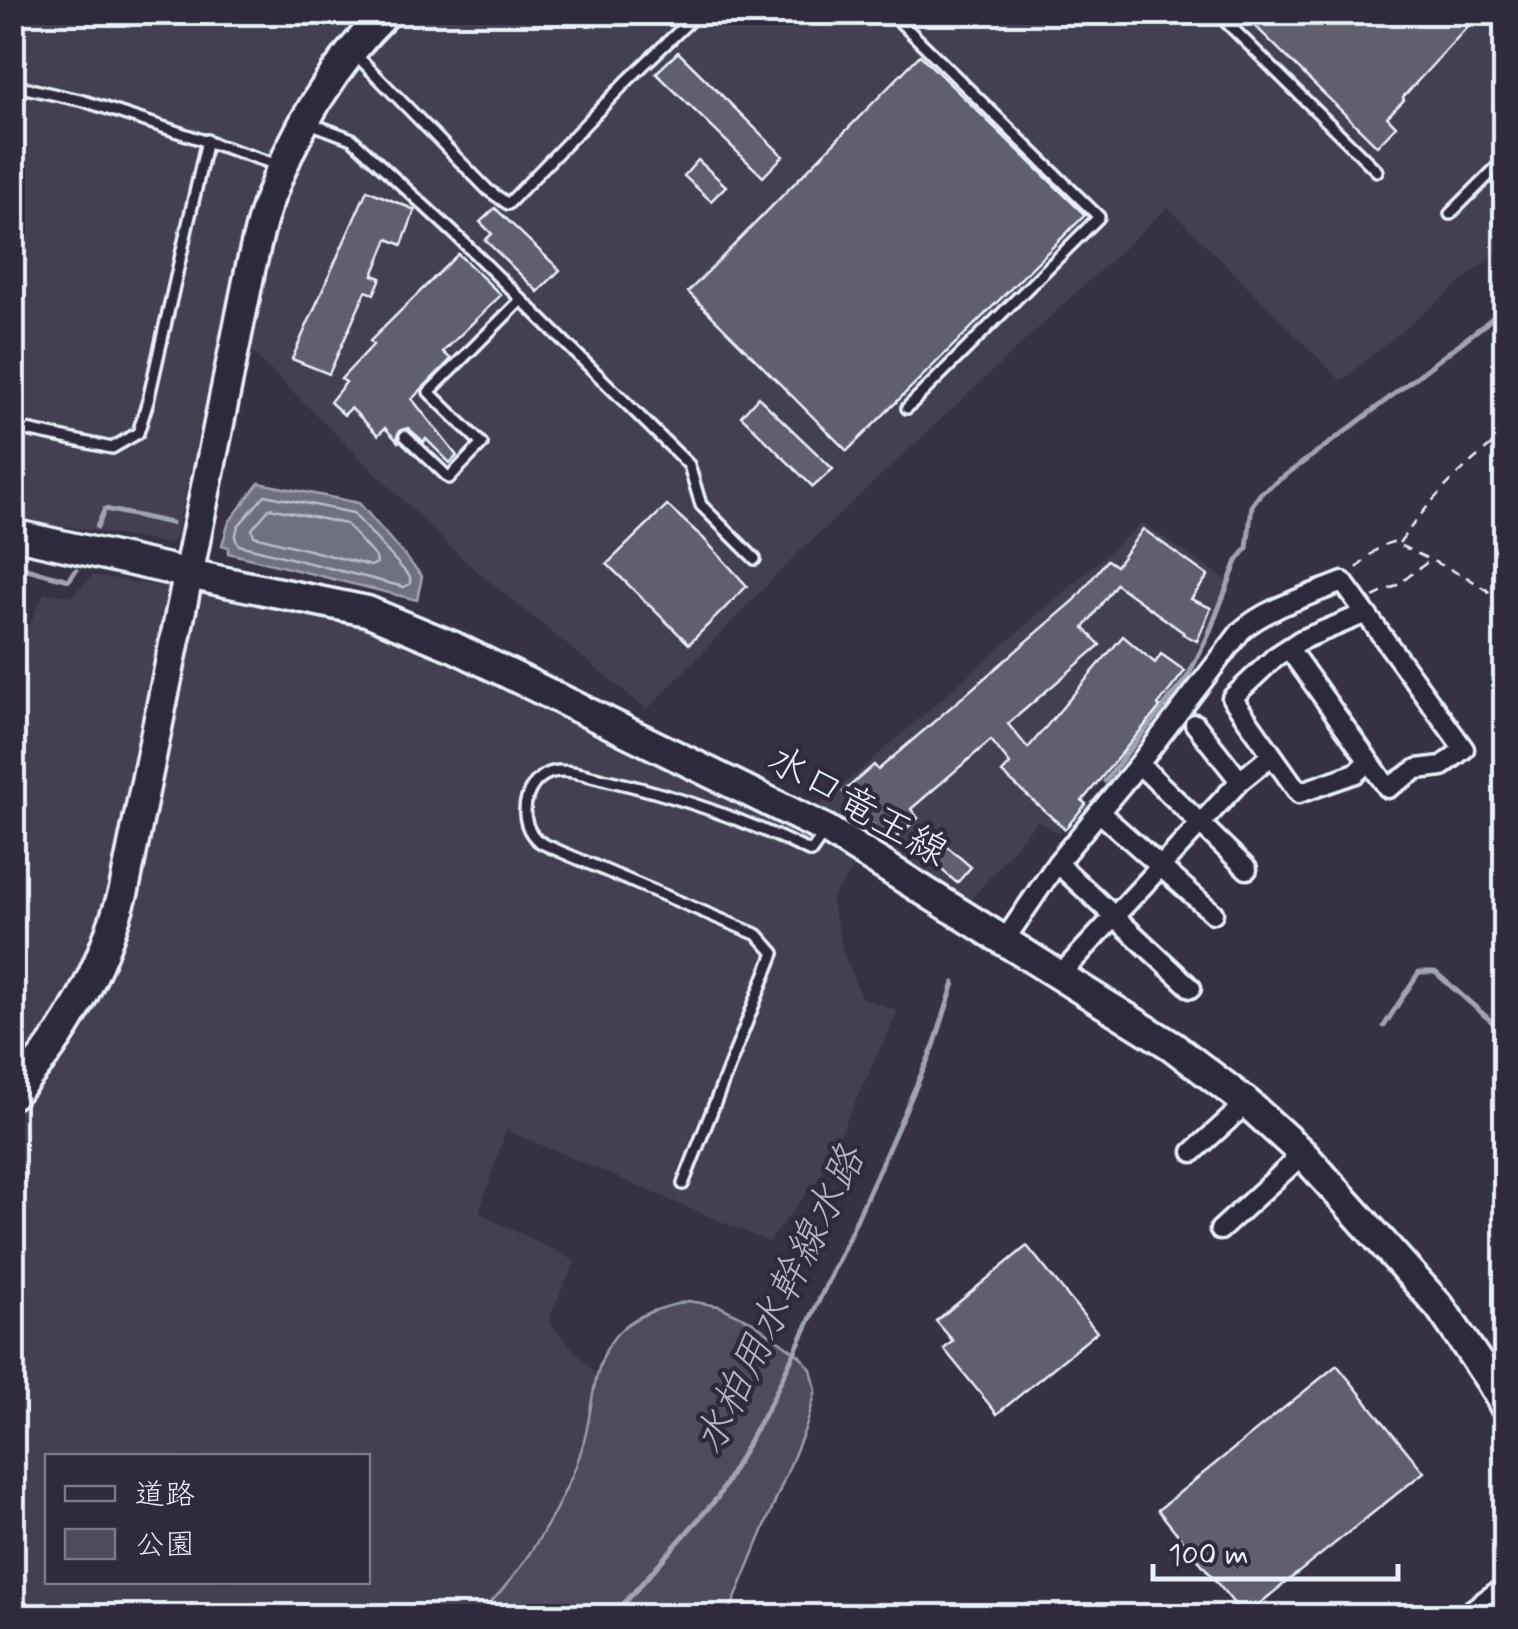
<svg xmlns="http://www.w3.org/2000/svg" width="1518" height="1629" font-family="Mynerve,'Klee One',sans-serif">
<style>
.built{fill:#433f51;fill-rule:evenodd}
.green{fill:#4d4b5c;stroke:#9a9eaa;stroke-width:2.5}
.water{fill:#70717f;stroke:#a0a4af;stroke-width:2.5}
.lines{fill:none;stroke-linecap:round;stroke-linejoin:round}
.shore{stroke:#b8bec8;stroke-width:2.5}
.stream{stroke:#a0a4af;stroke-width:5}
.building{fill:#605e6e;stroke:#e8f1f8;stroke-width:2.5}
.lane-casing{stroke:#e8f1f8;stroke-width:16}
.street-casing{stroke:#e8f1f8;stroke-width:25}
.secondary-casing{stroke:#e8f1f8;stroke-width:35}
.highway-casing{stroke:#e8f1f8;stroke-width:42}
.path{stroke:#e8f1f8;stroke-width:2.5;stroke-dasharray:10 8;stroke-linecap:butt}
.lane{stroke:#2f2a3d;stroke-width:9}
.street{stroke:#2f2a3d;stroke-width:18}
.secondary{stroke:#2f2a3d;stroke-width:28}
.highway{stroke:#2f2a3d;stroke-width:35}
.labels{text-anchor:middle;dominant-baseline:central;stroke-width:9;stroke-linejoin:round;paint-order:stroke}
.street-label{font-size:40px;fill:#e8f1f8;stroke:#2f2a3d}
.water-label{font-size:42px;font-style:italic;fill:#b2b7c2;stroke:#2f2a3d}
</style>
<rect width="100%" height="100%" fill="#363244"/>
<filter id="ink" filterUnits="userSpaceOnUse"><feTurbulence type="fractalNoise" baseFrequency=".01" numOctaves="2"/><feDisplacementMap in="SourceGraphic" scale="20" xChannelSelector="R" yChannelSelector="G"/><feConvolveMatrix kernelMatrix="1 2 1 2 8 2 1 2 1" color-interpolation-filters="sRGB"/></filter>
<g filter="url(#ink)">
<path class="built" d="M 13,13 L 1505,13 L 1505,246 L 1341,381 L 1168,207 L 793,558 L 647,710 L 469,565 L 252,352 L 218,346 L 175,539 L 169,544 L 65,526 L 60,531 L 13,520 Z
M 1142,523 L 1226,580 L 1207,632 L 1185,675 L 1059,834 L 1037,821 L 969,902 L 874,842 L 831,898 L 843,951 L 861,997 L 898,1011 L 821,1175 L 769,1242 L 506,1130 L 479,1213 L 575,1261 L 548,1321 L 664,1449 L 520,1616 L 13,1616 L 12,664 L 44,593 L 72,596 L 93,575 L 215,596 L 376,629 L 798,825 ZM 48,1456 L 368,1456 L 368,1582 L 48,1582 Z"/>
<path class="green" d="M 688,1301 L 719,1306 L 753,1322 L 800,1356 L 811,1369 L 816,1390 L 807,1424 L 732,1606 L 724,1616 L 477,1616 C 515,1581 547,1531 568,1484 C 575,1471 580,1455 584,1441 C 594,1405 592,1353 624,1327 C 642,1312 666,1307 688,1301 Z"/>
<path class="water" d="M 259,483 L 359,503 L 422,576 L 417,600 L 228,553 L 228,547 L 222,545 L 229,522 Z"/>
<g class="lines">
<path class="shore" d="M 265,495 L 353,513 L 410,577 L 410,584 L 404,587 L 239,545 L 235,538 L 238,526 Z
M 270,508 L 346,524 L 376,558 L 377,563 L 371,566 L 254,536 L 252,529 Z"/>
<path class="stream" d="M 97,527 L 105,509 L 171,523
M 12,565 L 69,580 L 76,570
M 1105,781 L 1188,676 L 1208,636 L 1237,561 L 1247,548 L 1252,505 L 1261,493 L 1350,428 L 1484,325 L 1506,306
M 1384,1026 L 1419,972 L 1435,972 L 1506,1034
M 613,1616 L 718,1497 L 771,1402 L 847,1241 L 934,1046 L 954,983"/>
</g>
<path class="building" d="M 1241,12 L 1481,12 L 1403,97 L 1404,100 L 1387,117 L 1396,126 L 1377,146 Z
M 678,52 L 783,156 L 763,177 L 656,73 Z
M 920,55 L 1085,215 L 847,451 L 688,292 Z
M 698,160 L 726,186 L 711,201 L 684,176 Z
M 367,190 L 415,210 L 402,245 L 388,239 L 373,275 L 381,278 L 374,294 L 366,291 L 329,374 L 292,359 Z
M 495,208 L 560,270 L 538,292 L 485,240 L 492,234 L 480,222 Z
M 458,254 L 501,295 L 443,352 L 451,359 L 412,399 L 457,456 L 450,463 L 426,439 L 424,442 L 408,428 L 399,431 L 397,437 L 399,443 L 385,428 L 378,435 L 351,408 L 344,415 L 330,402 L 346,382 L 341,379 L 373,345 L 370,341 Z
M 758,397 L 833,469 L 813,487 L 741,416 Z
M 667,505 L 703,538 L 747,586 L 689,644 L 607,564 Z
M 1143,529 L 1208,576 L 1191,599 L 1211,608 L 1197,641 L 1183,634 L 1184,633 L 1116,584 L 1084,628 L 1100,645 L 1008,724 L 1028,748 L 1123,636 L 1155,663 L 1161,654 L 1185,671 L 1158,705 L 1160,707 L 1082,801 L 1086,804 L 1065,829 L 1002,773 L 1010,764 L 991,740 L 911,809 L 918,818 L 889,844 L 843,792 L 874,765 L 878,770 L 1075,600 L 1107,560 L 1116,566 Z
M 942,842 L 971,867 L 957,883 L 928,858 Z
M 1027,1246 L 1097,1332 L 997,1414 L 944,1349 L 953,1341 L 936,1321 Z
M 1337,1365 L 1424,1472 L 1244,1616 L 1158,1510 Z"/>
<g class="lines">
<defs>
<path id="lane" d="M 890,12 L 1099,217 L 907,408
M 1216,12 L 1377,171
M 352,54 L 361,60 L 488,190 L 508,204 L 629,79 L 699,12
M 12,85 L 84,101 L 278,165
M 307,122 L 352,139 L 457,236 L 689,465 L 701,505 L 755,559
M 1450,214 L 1506,158
M 12,427 L 112,448 L 138,433 L 148,401 L 207,140
M 405,436 L 449,478 L 482,444 L 429,392 L 521,300
M 683,1184 L 774,953 L 758,935 L 557,850 C 551,847 541,844 536,839 C 513,816 528,770 562,771 C 576,771 593,777 607,780 C 677,796 746,820 811,852 L 825,832"/>
<path id="street" d="M 1364,614 L 1301,640 L 1275,657 L 1232,698 L 1299,793 L 1356,773 L 1368,761
M 1195,724 L 1240,781
M 1139,764 L 1247,869
M 1099,812 L 1213,913
M 1057,863 L 1191,988
M 1004,941 L 1057,863 L 1139,764 L 1241,631 C 1266,608 1311,595 1343,582 L 1464,749 L 1442,766 L 1417,769 L 1388,788 L 1289,649
M 1060,975 L 1240,781 L 1272,755
M 1193,1152 L 1247,1103
M 1220,1230 L 1303,1154"/>
<path id="secondary" d="M 12,534 L 221,581 L 367,611 L 454,647 L 827,830 L 1172,1046 L 1247,1103 L 1303,1154 L 1440,1307 L 1490,1380 L 1506,1408
M 12,1094 C 70,1033 100,971 124,890 L 251,266 C 256,246 260,225 267,205 C 293,133 332,66 387,12"/>
<path id="highway" d="M 1478,1616 L 1506,1596"/>
</defs>
<use href="#lane" class="lane-casing"/>
<use href="#street" class="street-casing"/>
<use href="#secondary" class="secondary-casing"/>
<use href="#highway" class="highway-casing"/>
<path class="path" d="M 1399,543 C 1433,497 1460,468 1506,434
M 1357,568 C 1368,557 1378,545 1393,542 L 1468,578 L 1487,590 L 1506,611
M 1373,597 L 1396,586 L 1429,561"/>
<use href="#lane" class="lane"/>
<use href="#street" class="street"/>
<use href="#secondary" class="secondary"/>
<use href="#highway" class="highway"/>
</g>
</g>
<g class="labels">
<g class="street-label">
<text transform="translate(857 807) rotate(30)">水口竜王線</text>
</g>
<g class="water-label">
<text transform="translate(781 1301) rotate(-64)">水柏用水幹線水路</text>
</g>
</g>
<rect width="1518" height="1629" fill="none" stroke="#2f2a3d" stroke-width="50"/>
<rect x="25" y="25" width="1468" height="1579" fill="none" stroke="#e8f1f8" stroke-width="4" filter="url(#ink)"/>
<rect x="45" y="1454" width="325" height="130" fill="#2f2a3d" stroke="#797a88" stroke-width="2.5"/>
<rect x="65" y="1486" width="50" height="15" fill="#2f2a3d" stroke="#797a88" stroke-width="2.5"/>
<text x="135" y="1504" font-size="30" fill="#e8f1f8">道路</text>
<rect x="65" y="1529" width="50" height="30" fill="#4d4b5c" stroke="#797a88" stroke-width="2.5"/>
<text x="135" y="1554" font-size="30" fill="#e8f1f8">公園</text>
<path d="M1153 1564v15h245v-15" fill="none" stroke="#e8f1f8" stroke-width="5"/>
<text x="1168" y="1564" font-size="30" fill="#e8f1f8" stroke="#2f2a3d" stroke-width="8" paint-order="stroke">100 m</text>
</svg>
